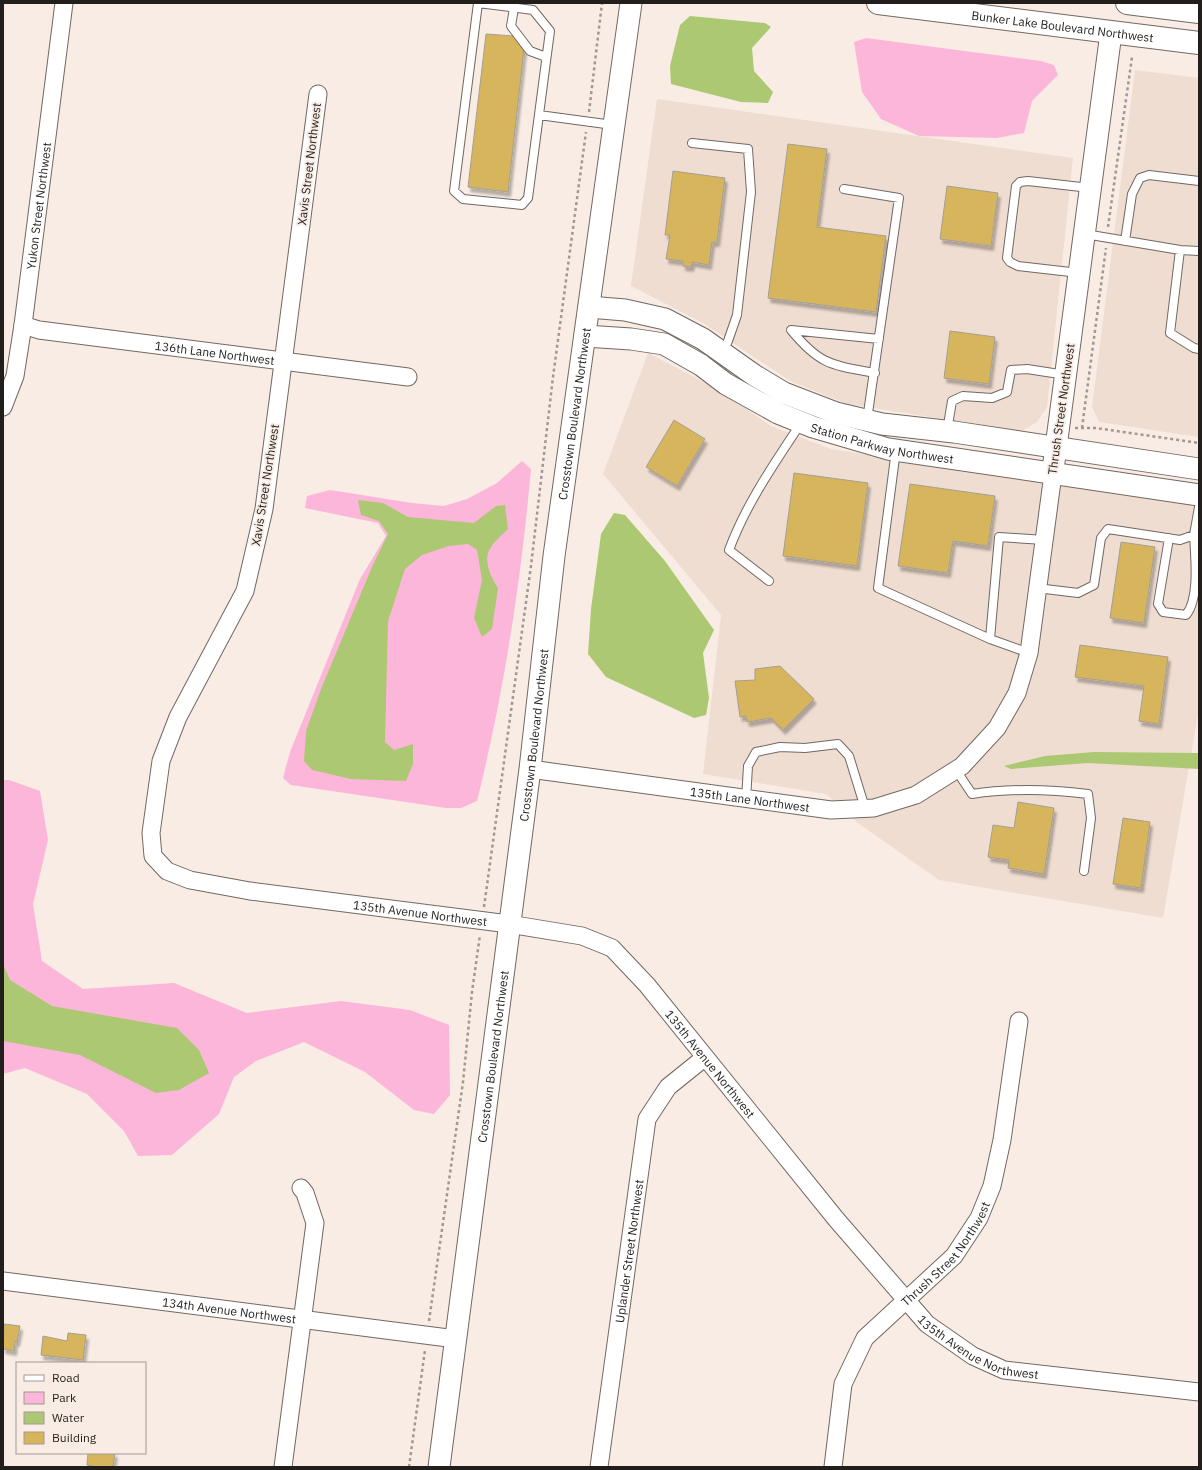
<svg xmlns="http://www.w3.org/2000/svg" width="1202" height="1470" font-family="'IBM Plex Sans',sans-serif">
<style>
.built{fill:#f0ddd1}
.green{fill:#fcb6da}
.water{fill:#adc873}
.building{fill:#d6b55b;stroke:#a49f94;filter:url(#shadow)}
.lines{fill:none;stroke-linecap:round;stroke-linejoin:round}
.service-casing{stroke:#726861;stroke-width:10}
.minor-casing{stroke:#726861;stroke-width:19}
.tertiary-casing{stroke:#726861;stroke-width:23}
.secondary-casing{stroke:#726861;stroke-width:24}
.path{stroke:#a19892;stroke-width:2.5;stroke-dasharray:3 3;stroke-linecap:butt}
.service{stroke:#fff;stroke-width:8}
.minor{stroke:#fff;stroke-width:17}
.tertiary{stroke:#fff;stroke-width:21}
.secondary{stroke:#fff;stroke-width:22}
.labels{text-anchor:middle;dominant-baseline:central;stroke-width:3.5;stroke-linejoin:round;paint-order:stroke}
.street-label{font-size:12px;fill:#221e1b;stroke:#f8ece4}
</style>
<defs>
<filter id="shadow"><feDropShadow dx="2.5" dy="4.5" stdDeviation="1" flood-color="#0004"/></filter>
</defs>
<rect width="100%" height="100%" fill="#f8ece4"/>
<path class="built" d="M 1135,70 L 1199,78 L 1199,437 L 1099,422 L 1092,407 Z
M 657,99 L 1073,158 L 1047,407 L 1037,422 L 1022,431 L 847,404 L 790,381 L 703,323 L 631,286 Z
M 648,353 L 719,390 L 771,426 L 831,449 L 1199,506 L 1199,709 L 1163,918 L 939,880 L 858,823 L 826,794 L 703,774 L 721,615 L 603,474 Z"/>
<path class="green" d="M 866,38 L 1041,61 L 1054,65 L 1058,75 L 1032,101 L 1024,133 L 997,138 L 919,136 L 881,119 L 862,92 L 854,42 Z
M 522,461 L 531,469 C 521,581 504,693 477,801 L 461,808 L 446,808 L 291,785 L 283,778 L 290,752 L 360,579 L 386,536 L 378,523 L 305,508 L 307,496 L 330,490 L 412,503 L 444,506 L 467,499 L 497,483 Z
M 3,780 L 9,780 L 40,791 L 48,840 L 33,904 L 42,961 L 83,989 L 174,983 L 247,1013 L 341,1001 L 410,1010 L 449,1025 L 450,1095 L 434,1114 L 414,1110 L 365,1072 L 304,1042 L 256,1061 L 234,1077 L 219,1114 L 172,1155 L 138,1156 L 124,1131 L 87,1094 L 25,1068 L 3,1074 Z"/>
<path class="water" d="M 690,16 L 765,23 L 771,27 L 752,48 L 754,71 L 773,92 L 768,103 L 741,102 L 671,84 L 670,66 L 680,25 Z
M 358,500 L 383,503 L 408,517 L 474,523 L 496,506 L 505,505 L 508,529 C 503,534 494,542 491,547 C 482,560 491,577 498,588 L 492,629 L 482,637 L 474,618 L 482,580 L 477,550 L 468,544 L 449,546 L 422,555 L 405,569 L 388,621 L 385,742 L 394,750 L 413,744 L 413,764 L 406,781 L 351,779 L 312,770 L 304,761 L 306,731 L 321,689 L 372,567 L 388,534 L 379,521 L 361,515 Z
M 614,513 L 625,515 L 665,561 L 714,630 L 703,653 L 709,698 L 706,715 L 694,718 L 606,677 L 588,654 L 591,609 L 601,534 Z
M 1094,752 L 1199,753 L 1199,769 L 1088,763 L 1011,769 L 1004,766 L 1045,756 Z
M 3,964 L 10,980 L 52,1006 L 177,1028 L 199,1050 L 209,1073 L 179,1090 L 156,1093 L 80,1055 L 3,1041 Z"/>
<path class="building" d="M 486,34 L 513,36 L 524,49 L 508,192 L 468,187 Z
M 788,144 L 827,149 L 817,227 L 886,236 L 876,312 L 768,298 Z
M 673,171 L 725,178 L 717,242 L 712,242 L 709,265 L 692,262 L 691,267 L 683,266 L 683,261 L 666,259 L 670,235 L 665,235 Z
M 947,186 L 998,193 L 991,246 L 940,239 Z
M 950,331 L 995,337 L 989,384 L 944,378 Z
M 674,420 L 705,439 L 677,486 L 646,467 Z
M 794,473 L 868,483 L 857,566 L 783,556 Z
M 910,484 L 995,496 L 988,546 L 953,541 L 948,573 L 898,566 Z
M 1121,542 L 1155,547 L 1144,623 L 1110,618 Z
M 1080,645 L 1168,657 L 1159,724 L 1139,721 L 1144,686 L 1075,677 Z
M 780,666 L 814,699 L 783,730 L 771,718 L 747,722 L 746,716 L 740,717 L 735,681 L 755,680 L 755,669 Z
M 1018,802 L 1054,808 L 1044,874 L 1008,868 L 1009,860 L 988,857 L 993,825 L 1014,828 Z
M 1123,818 L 1150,822 L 1141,888 L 1113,884 Z
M 4,1324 L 20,1326 L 17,1342 L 15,1341 L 14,1351 L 3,1349 Z
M 68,1333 L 86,1335 L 83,1360 L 41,1355 L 43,1336 L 67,1341 Z
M 88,1453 L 115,1453 L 113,1466 L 119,1467 L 95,1467 L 87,1465 Z"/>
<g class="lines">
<defs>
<path id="service" d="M 478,3 L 533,10 L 550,31 L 528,198 L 522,205 L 463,199 L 454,191 Z
M 514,8 L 511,26 L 530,51 L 546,57
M 539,115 L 613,125
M 692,143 L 748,149 L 751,192 L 737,315 L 728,341 L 723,351
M 844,189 L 899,198 L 867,420
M 1085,234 L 1180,250 L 1199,251
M 1125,241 L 1132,194 L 1140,178 L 1149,175 L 1199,181
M 1180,250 L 1170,333 L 1194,348 L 1199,349
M 1079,273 L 1018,266 L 1010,262 L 1007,258 L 1016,186 L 1020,182 L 1028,181 L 1090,188
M 875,373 C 831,365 820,365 791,330 L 879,339
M 947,431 L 952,401 L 963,396 L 992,398 L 1007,392 L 1011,370 L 1027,369 L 1066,375
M 896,450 L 878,588 L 990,639
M 1169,538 L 1158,604 L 1163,612 L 1186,615 C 1200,598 1195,556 1194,535
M 769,581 L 729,550 C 746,504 774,464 801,423
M 1037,588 L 1078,593 L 1094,585 L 1101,538 L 1108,529 L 1180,540 L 1194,535 L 1199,507
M 1029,653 L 990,639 L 999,537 L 1044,540
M 956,770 L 972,794 C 1011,788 1048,789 1088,794 L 1091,818 L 1084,871
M 746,800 L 748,766 L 756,752 L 780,747 L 805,748 L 838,744 L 849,756 L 865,808"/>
<g id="minor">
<path id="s1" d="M 318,94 L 264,509 L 245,591 L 178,717 L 161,761 L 151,833 L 153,856 L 167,871 L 190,880 L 250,891 L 509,924 L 582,936 L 612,948 L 647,985 L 836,1219 L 927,1324 L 973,1356 L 1004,1370 L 1199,1392"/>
<path id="s2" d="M 23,325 L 39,330 L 408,377"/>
<path id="s3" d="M 3,407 L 15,376 L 23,325 L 64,3"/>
<path id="s4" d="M 530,769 L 831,810 L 874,808 L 916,795 L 962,766 L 997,728 L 1017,693 L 1029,653 L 1053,474"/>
<path id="s5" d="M 3,1281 L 456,1339"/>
<path d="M 283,1467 L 315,1223 L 305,1193 L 301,1188"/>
<path id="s6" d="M 599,1467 L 647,1119 L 668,1087 L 704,1058"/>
<path id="s7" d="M 833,1467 L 843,1384 L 865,1338 L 954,1256 L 979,1218 L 992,1186 L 1002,1140 L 1019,1021"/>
</g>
<g id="tertiary">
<path d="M 589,307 L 625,310 L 665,319 L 703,339 L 754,375 L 784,393 L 836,413 L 882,424 L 954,432 L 1199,469"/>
<path id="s8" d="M 585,336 L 631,339 L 664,344 L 701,365 L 726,384 L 778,413 L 813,427 L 888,449 L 1199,495"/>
<path d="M 1054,462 L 1111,33"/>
<path id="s9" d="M 439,1467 L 530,769 L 554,556 L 631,3"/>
</g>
<g id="secondary">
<path id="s10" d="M 878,3 L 1199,43"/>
<path d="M 1127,3 L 1199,12"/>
</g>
</defs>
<use href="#service" class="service-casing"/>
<use href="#minor" class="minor-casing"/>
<use href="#tertiary" class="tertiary-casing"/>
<use href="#secondary" class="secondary-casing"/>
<path class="path" d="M 589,112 L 602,3
M 1108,227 L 1132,57
M 1075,428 L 1096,428 L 1199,443
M 1082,428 L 1106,248
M 484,907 L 531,566 L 553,377 L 586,132
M 429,1321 L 463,1082 L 472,992 L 480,935
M 409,1467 L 425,1350"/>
<use href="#service" class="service"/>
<use href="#minor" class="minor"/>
<use href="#tertiary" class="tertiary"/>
<use href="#secondary" class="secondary"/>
</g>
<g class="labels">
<g class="street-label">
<text stroke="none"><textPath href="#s10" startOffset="186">Bunker Lake Boulevard Northwest</textPath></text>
<text transform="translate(309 164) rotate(-83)">Xavis Street Northwest</text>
<text stroke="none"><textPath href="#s3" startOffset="205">Yukon Street Northwest</textPath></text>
<text stroke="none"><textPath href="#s2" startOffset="194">136th Lane Northwest</textPath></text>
<text transform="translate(1061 409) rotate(-82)">Thrush Street Northwest</text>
<text stroke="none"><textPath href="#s9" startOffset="1062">Crosstown Boulevard Northwest</textPath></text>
<text stroke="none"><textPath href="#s8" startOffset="322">Station Parkway Northwest</textPath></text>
<text transform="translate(265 485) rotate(-81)">Xavis Street Northwest</text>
<text stroke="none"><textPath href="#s9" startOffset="738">Crosstown Boulevard Northwest</textPath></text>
<text stroke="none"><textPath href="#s4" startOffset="222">135th Lane Northwest</textPath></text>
<text stroke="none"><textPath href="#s1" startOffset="1066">135th Avenue Northwest</textPath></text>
<text stroke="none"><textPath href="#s9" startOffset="414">Crosstown Boulevard Northwest</textPath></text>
<text stroke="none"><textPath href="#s1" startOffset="1414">135th Avenue Northwest</textPath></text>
<text stroke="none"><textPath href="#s6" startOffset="218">Uplander Street Northwest</textPath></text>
<text stroke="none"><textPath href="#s7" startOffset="252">Thrush Street Northwest</textPath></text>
<text stroke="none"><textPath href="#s5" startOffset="228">134th Avenue Northwest</textPath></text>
<text stroke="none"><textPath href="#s1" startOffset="1810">135th Avenue Northwest</textPath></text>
</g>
</g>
<rect width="1202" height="1470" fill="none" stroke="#221e1b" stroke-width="8"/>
<rect x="16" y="1362" width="130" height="92" fill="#f8ece4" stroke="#a29a94"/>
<rect x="24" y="1375" width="20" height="6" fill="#ffffff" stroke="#a29a94"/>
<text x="52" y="1382" font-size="12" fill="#221e1b">Road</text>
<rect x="24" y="1392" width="20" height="12" fill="#fcb6da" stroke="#a29a94"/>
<text x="52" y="1402" font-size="12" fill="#221e1b">Park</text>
<rect x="24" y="1412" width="20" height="12" fill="#adc873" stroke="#a29a94"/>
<text x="52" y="1422" font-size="12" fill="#221e1b">Water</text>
<rect x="24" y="1432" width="20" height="12" fill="#d6b55b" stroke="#a29a94"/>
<text x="52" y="1442" font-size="12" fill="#221e1b">Building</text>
</svg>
